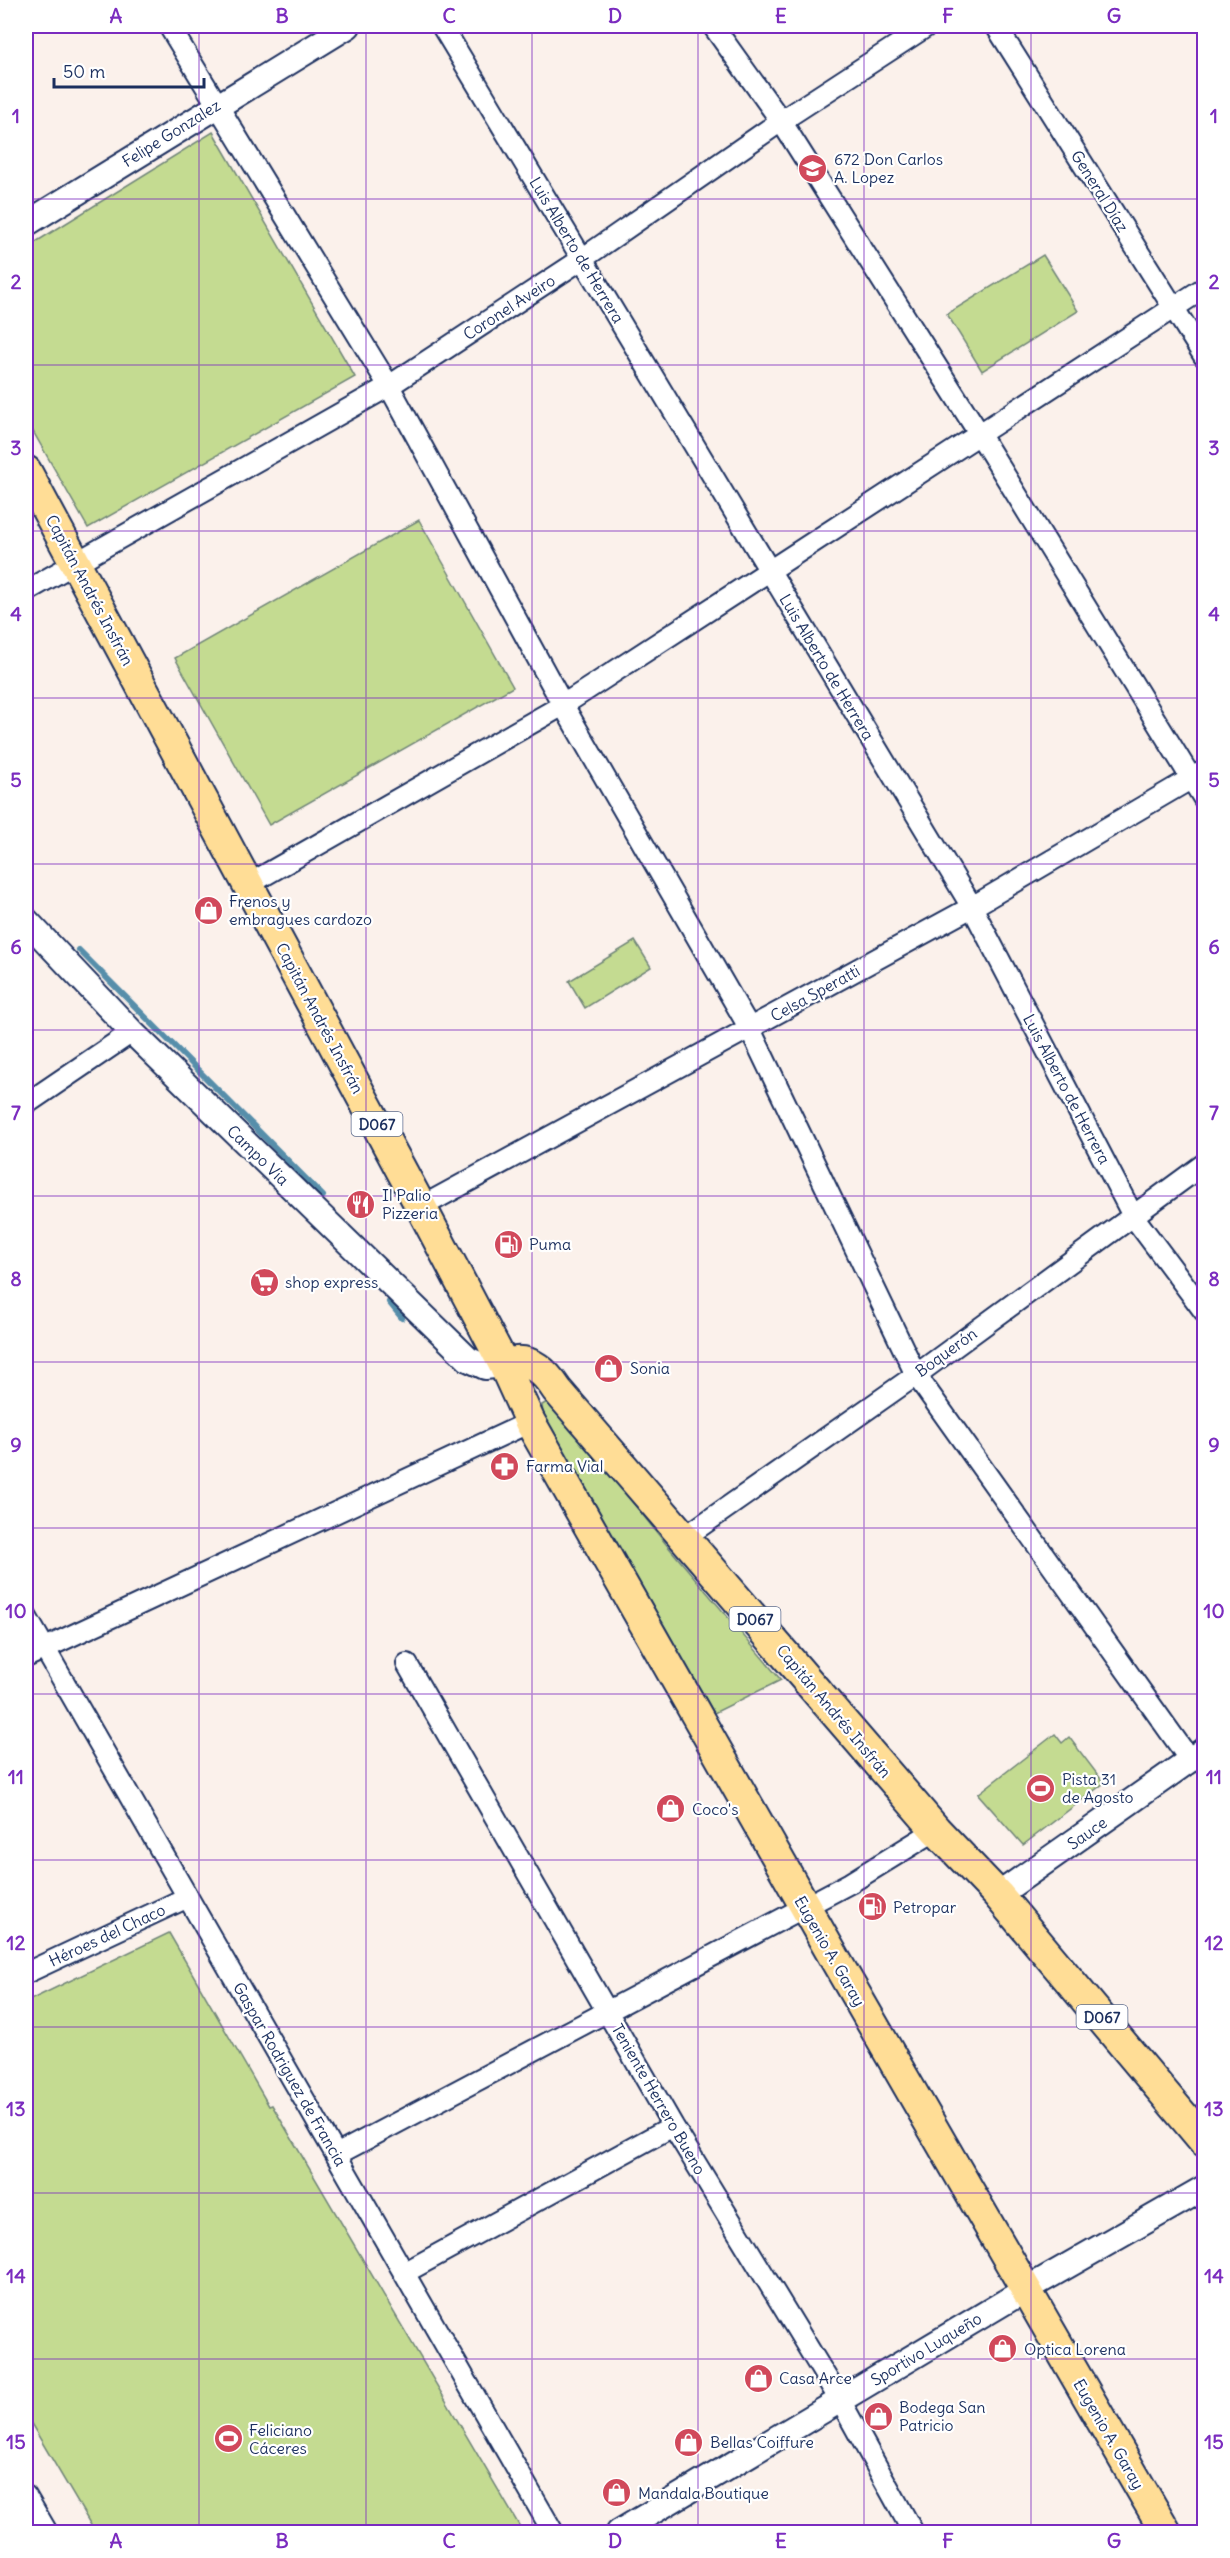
<svg xmlns="http://www.w3.org/2000/svg" width="1230" height="2558" font-family="Delius,sans-serif">
<style>
.green{fill:#c4db91;stroke:#708578;stroke-width:1.5}
.lines{fill:none;stroke-linecap:round;stroke-linejoin:round}
.stream{stroke:#578eaa;stroke-width:6}
.minor-casing{stroke:#1b2f5e;stroke-width:24}
.tertiary-casing{stroke:#1b2f5e;stroke-width:28}
.primary-casing{stroke:#1b2f5e;stroke-width:34}
.minor{stroke:#fff;stroke-width:20}
.tertiary{stroke:#fff;stroke-width:24}
.primary{stroke:#ffdd96;stroke-width:30}
.grid{fill:none;stroke:#7b2cbf;stroke-width:1.5;stroke-opacity:0.55}
.labels{text-anchor:middle;dominant-baseline:central;stroke-width:4.5;stroke-linejoin:round;paint-order:stroke}
.shield{fill:#fff;stroke:#5f6d8e;stroke-width:1.5}
.shield-label{font-size:15px;font-weight:bold;fill:#1b2f5e}
.street-label{font-size:16px;fill:#1b2f5e;stroke:#fff}
.poi-label{font-size:16px;fill:#1b2f5e;stroke:#fff;text-anchor:start}
.neatline{fill:none;stroke:#7b2cbf;stroke-width:2}
.grid-label{font-size:20px;text-anchor:middle;font-weight:bold;fill:#7b2cbf}
</style>
<rect width="100%" height="100%" fill="#fbf1eb"/>
<filter id="ink" filterUnits="userSpaceOnUse"><feTurbulence type="fractalNoise" baseFrequency=".0167" numOctaves="2"/><feDisplacementMap in="SourceGraphic" scale="12" xChannelSelector="R" yChannelSelector="G"/><feConvolveMatrix kernelMatrix="1 2 1 2 8 2 1 2 1" color-interpolation-filters="sRGB"/></filter>
<g filter="url(#ink)">
<path class="green" d="M 213,132 L 355,377 L 88,528 L 26,419 L 26,248 Z
M 1043,255 L 1078,311 L 982,371 L 947,314 Z
M 419,520 L 513,687 L 269,825 L 175,658 Z
M 635,941 L 651,967 L 585,1008 L 569,981 Z
M 547,1402 L 554,1404 L 666,1544 L 781,1680 L 714,1713 L 543,1413 L 542,1405 Z
M 1055,1734 L 1062,1743 L 1069,1737 L 1104,1783 L 1023,1845 L 978,1794 Z
M 169,1933 L 269,2106 L 272,2105 L 523,2532 L 95,2532 L 26,2415 L 26,2002 Z"/>
<g class="lines">
<path class="stream" d="M 79,950 L 323,1196
M 389,1302 L 402,1318"/>
<defs>
<path id="minor" d="M 169,26 L 389,386 L 563,705 L 750,1029 L 916,1375 L 1190,1760
M 442,26 L 972,907 L 1133,1216 L 1204,1311
M 713,26 L 781,121 L 980,435 L 1204,799
M 996,26 L 1204,356
M 26,591 L 389,386 L 582,259 L 781,121 L 927,26
M 249,884 L 563,705 L 1204,288
M 26,1104 L 132,1032
M 421,1207 L 972,907 L 1204,771
M 685,1537 L 916,1375 L 1204,1164
M 26,1616 L 553,2532
M 26,1657 L 530,1422
M 407,1664 L 673,2126 L 840,2400 L 913,2532
M 26,1973 L 188,1897
M 336,2155 L 850,1883 L 936,1830
M 404,2273 L 673,2126
M 26,2496 L 47,2532"/>
<path id="tertiary" d="M 26,224 L 348,26
M 26,920 L 132,1032 L 468,1359 L 485,1367 L 504,1365
M 998,1895 L 1204,1750
M 619,2532 L 1025,2290 L 1204,2188"/>
<path id="primary" d="M 26,471 L 421,1207 L 504,1365 L 530,1422 L 835,1959 L 1166,2532
M 504,1365 C 528,1355 544,1370 557,1390 L 936,1830 L 998,1895 L 1204,2141"/>
</defs>
<use href="#minor" class="minor-casing"/>
<use href="#tertiary" class="tertiary-casing"/>
<use href="#primary" class="primary-casing"/>
<use href="#minor" class="minor"/>
<use href="#tertiary" class="tertiary"/>
<use href="#primary" class="primary"/>
</g>
</g>
<path class="grid" d="M 199,26 L 199,2532M 366,26 L 366,2532M 532,26 L 532,2532M 698,26 L 698,2532M 864,26 L 864,2532M 1031,26 L 1031,2532M 26,199 L 1204,199M 26,365 L 1204,365M 26,531 L 1204,531M 26,698 L 1204,698M 26,864 L 1204,864M 26,1030 L 1204,1030M 26,1196 L 1204,1196M 26,1362 L 1204,1362M 26,1528 L 1204,1528M 26,1694 L 1204,1694M 26,1860 L 1204,1860M 26,2027 L 1204,2027M 26,2193 L 1204,2193M 26,2359 L 1204,2359"/>
<defs>
<symbol id="school-disc" viewBox="-11 -11 22 22"><circle r="9.5" fill="#d1495b" stroke="#fff"/><path d="M0-5L7-2L0 1L-7-2ZM-4 1L0 2.5L4 1V4Q0 6-4 4Z" fill="#fff"/></symbol>
<symbol id="shop-disc" viewBox="-11 -11 22 22"><circle r="9.5" fill="#d1495b" stroke="#fff"/><path d="M-5-2.5h2.3a2.7 3.5 0 0 1 5.4 0H5L5.5 6h-11ZM-1.5-2.5h3a1.5 2.3 0 0 0-3 0Z" fill="#fff"/></symbol>
<symbol id="restaurant-disc" viewBox="-11 -11 22 22"><circle r="9.5" fill="#d1495b" stroke="#fff"/><path d="M-5-6h1v4h1v-4h1v4h1v-4h1v5L-1.5 .5V6h-2V.5L-5-1ZM5-6V6H3V1.5H1.5Q1.5-4 5-6Z" fill="#fff"/></symbol>
<symbol id="fuel-disc" viewBox="-11 -11 22 22"><circle r="9.5" fill="#d1495b" stroke="#fff"/><path d="M-5.5-6h7V0h2V4h1.3V-2.5L3-4.5l.8-.8L6-3V5H2.5V1h-1V6h-7ZM-4.2-4.7v3.2H.2V-4.7Z" fill="#fff"/></symbol>
<symbol id="supermarket-disc" viewBox="-11 -11 22 22"><circle r="9.5" fill="#d1495b" stroke="#fff"/><path d="M-6-5.5h2.5l.6 2H6L4.5 2H-2.5L-4.4-4H-6ZM-1.5 3.2a1.3 1.3 0 1 0 .1 0ZM3 3.2a1.3 1.3 0 1 0 .1 0Z" fill="#fff"/></symbol>
<symbol id="pharmacy-disc" viewBox="-11 -11 22 22"><circle r="9.5" fill="#d1495b" stroke="#fff"/><path d="M-2-6h4v4h4v4h-4v4h-4v-4h-4v-4h4Z" fill="#fff"/></symbol>
<symbol id="stadium-disc" viewBox="-11 -11 22 22"><circle r="9.5" fill="#d1495b" stroke="#fff"/><path d="M0-5a6.5 5 0 1 0 0 10a6.5 5 0 1 0 0-10ZM-3.5-1.8h7v3.6h-7Z" fill="#fff"/></symbol>
</defs>
<g fill-rule="evenodd">
<use href="#school-disc" x="796" y="152" width="33" height="33"/>
<use href="#shop-disc" x="192" y="894" width="33" height="33"/>
<use href="#restaurant-disc" x="344" y="1188" width="33" height="33"/>
<use href="#fuel-disc" x="492" y="1228" width="33" height="33"/>
<use href="#supermarket-disc" x="248" y="1266" width="33" height="33"/>
<use href="#shop-disc" x="592" y="1352" width="33" height="33"/>
<use href="#pharmacy-disc" x="488" y="1450" width="33" height="33"/>
<use href="#stadium-disc" x="1024" y="1772" width="33" height="33"/>
<use href="#shop-disc" x="654" y="1792" width="33" height="33"/>
<use href="#fuel-disc" x="856" y="1890" width="33" height="33"/>
<use href="#shop-disc" x="986" y="2332" width="33" height="33"/>
<use href="#shop-disc" x="742" y="2362" width="33" height="33"/>
<use href="#shop-disc" x="862" y="2400" width="33" height="33"/>
<use href="#stadium-disc" x="212" y="2422" width="33" height="33"/>
<use href="#shop-disc" x="672" y="2426" width="33" height="33"/>
<use href="#shop-disc" x="600" y="2476" width="33" height="33"/>
</g>
<g class="labels">
<g class="shield">
<rect x="351.5" y="1112" width="51" height="24" rx="4.5"/>
<rect x="729.5" y="1607" width="51" height="24" rx="4.5"/>
<rect x="1076.5" y="2005" width="51" height="24" rx="4.5"/>
</g>
<g class="shield-label">
<text x="377" y="1124">D067</text>
<text x="755" y="1619">D067</text>
<text x="1102" y="2017">D067</text>
</g>
<g class="street-label">
<text transform="translate(171 133) rotate(-32)">Felipe Gonzalez</text>
<text transform="translate(1100 191) rotate(58)">General Díaz</text>
<text transform="translate(577 250) rotate(59)">Luis Alberto de Herrera</text>
<text transform="translate(509 307) rotate(-33)">Coronel Aveiro</text>
<text transform="translate(90 590) rotate(62)">Capitán Andrés Insfrán</text>
<text transform="translate(827 667) rotate(59)">Luis Alberto de Herrera</text>
<text transform="translate(815 993) rotate(-29)">Celsa Speratti</text>
<text transform="translate(320 1018) rotate(62)">Capitán Andrés Insfrán</text>
<text transform="translate(1067 1089) rotate(62)">Luis Alberto de Herrera</text>
<text transform="translate(258 1155) rotate(44)">Campo Via</text>
<text transform="translate(946 1352) rotate(-36)">Boquerón</text>
<text transform="translate(834 1711) rotate(50)">Capitán Andrés Insfrán</text>
<text transform="translate(1087 1833) rotate(-35)">Sauce</text>
<text transform="translate(107 1935) rotate(-25)">Héroes del Chaco</text>
<text transform="translate(830 1951) rotate(60)">Eugenio A. Garay</text>
<text transform="translate(290 2074) rotate(60)">Gaspar Rodriguez de Francia</text>
<text transform="translate(659 2099) rotate(60)">Teniente Herrero Bueno</text>
<text transform="translate(926 2349) rotate(-31)">Sportivo Luqueño</text>
<text transform="translate(1109 2434) rotate(60)">Eugenio A. Garay</text>
</g>
<g class="poi-label">
<text x="834" y="159">672 Don Carlos<tspan x="834" dy="18">A. Lopez</tspan></text>
<text x="229" y="901">Frenos y<tspan x="229" dy="18">embragues cardozo</tspan></text>
<text x="382" y="1195">Il Palio<tspan x="382" dy="18">Pizzeria</tspan></text>
<text x="529" y="1244">Puma</text>
<text x="285" y="1282">shop express</text>
<text x="630" y="1368">Sonia</text>
<text x="526" y="1466">Farma Vial</text>
<text x="1062" y="1779">Pista 31<tspan x="1062" dy="18">de Agosto</tspan></text>
<text x="692" y="1809">Coco's</text>
<text x="893" y="1907">Petropar</text>
<text x="1024" y="2349">Optica Lorena</text>
<text x="779" y="2378">Casa Arce</text>
<text x="899" y="2407">Bodega San<tspan x="899" dy="18">Patricio</tspan></text>
<text x="249" y="2430">Feliciano<tspan x="249" dy="18">Cáceres</tspan></text>
<text x="710" y="2442">Bellas Coiffure</text>
<text x="638" y="2493">Mandala Boutique</text>
</g>
</g>
<rect width="1230" height="2558" fill="none" stroke="#fff" stroke-width="66"/>
<path d="M54 78v9h150v-9" fill="none" stroke="#1b2f5e" stroke-width="3"/>
<text x="63" y="78" font-size="18" fill="#1b2f5e" stroke="#ffffff" stroke-width="4.5" paint-order="stroke">50 m</text>
<rect x="33" y="33" width="1164" height="2492" class="neatline"/>
<g class="grid-label">
<text x="116" y="23">A</text>
<text x="282" y="23">B</text>
<text x="449" y="23">C</text>
<text x="615" y="23">D</text>
<text x="781" y="23">E</text>
<text x="948" y="23">F</text>
<text x="1114" y="23">G</text>
<text x="16" y="123">1</text>
<text x="1214" y="123">1</text>
<text x="16" y="289">2</text>
<text x="1214" y="289">2</text>
<text x="16" y="455">3</text>
<text x="1214" y="455">3</text>
<text x="16" y="621">4</text>
<text x="1214" y="621">4</text>
<text x="16" y="787">5</text>
<text x="1214" y="787">5</text>
<text x="16" y="954">6</text>
<text x="1214" y="954">6</text>
<text x="16" y="1120">7</text>
<text x="1214" y="1120">7</text>
<text x="16" y="1286">8</text>
<text x="1214" y="1286">8</text>
<text x="16" y="1452">9</text>
<text x="1214" y="1452">9</text>
<text x="16" y="1618">10</text>
<text x="1214" y="1618">10</text>
<text x="16" y="1784">11</text>
<text x="1214" y="1784">11</text>
<text x="16" y="1950">12</text>
<text x="1214" y="1950">12</text>
<text x="16" y="2116">13</text>
<text x="1214" y="2116">13</text>
<text x="16" y="2283">14</text>
<text x="1214" y="2283">14</text>
<text x="16" y="2449">15</text>
<text x="1214" y="2449">15</text>
<text x="116" y="2548">A</text>
<text x="282" y="2548">B</text>
<text x="449" y="2548">C</text>
<text x="615" y="2548">D</text>
<text x="781" y="2548">E</text>
<text x="948" y="2548">F</text>
<text x="1114" y="2548">G</text>
</g>
</svg>
